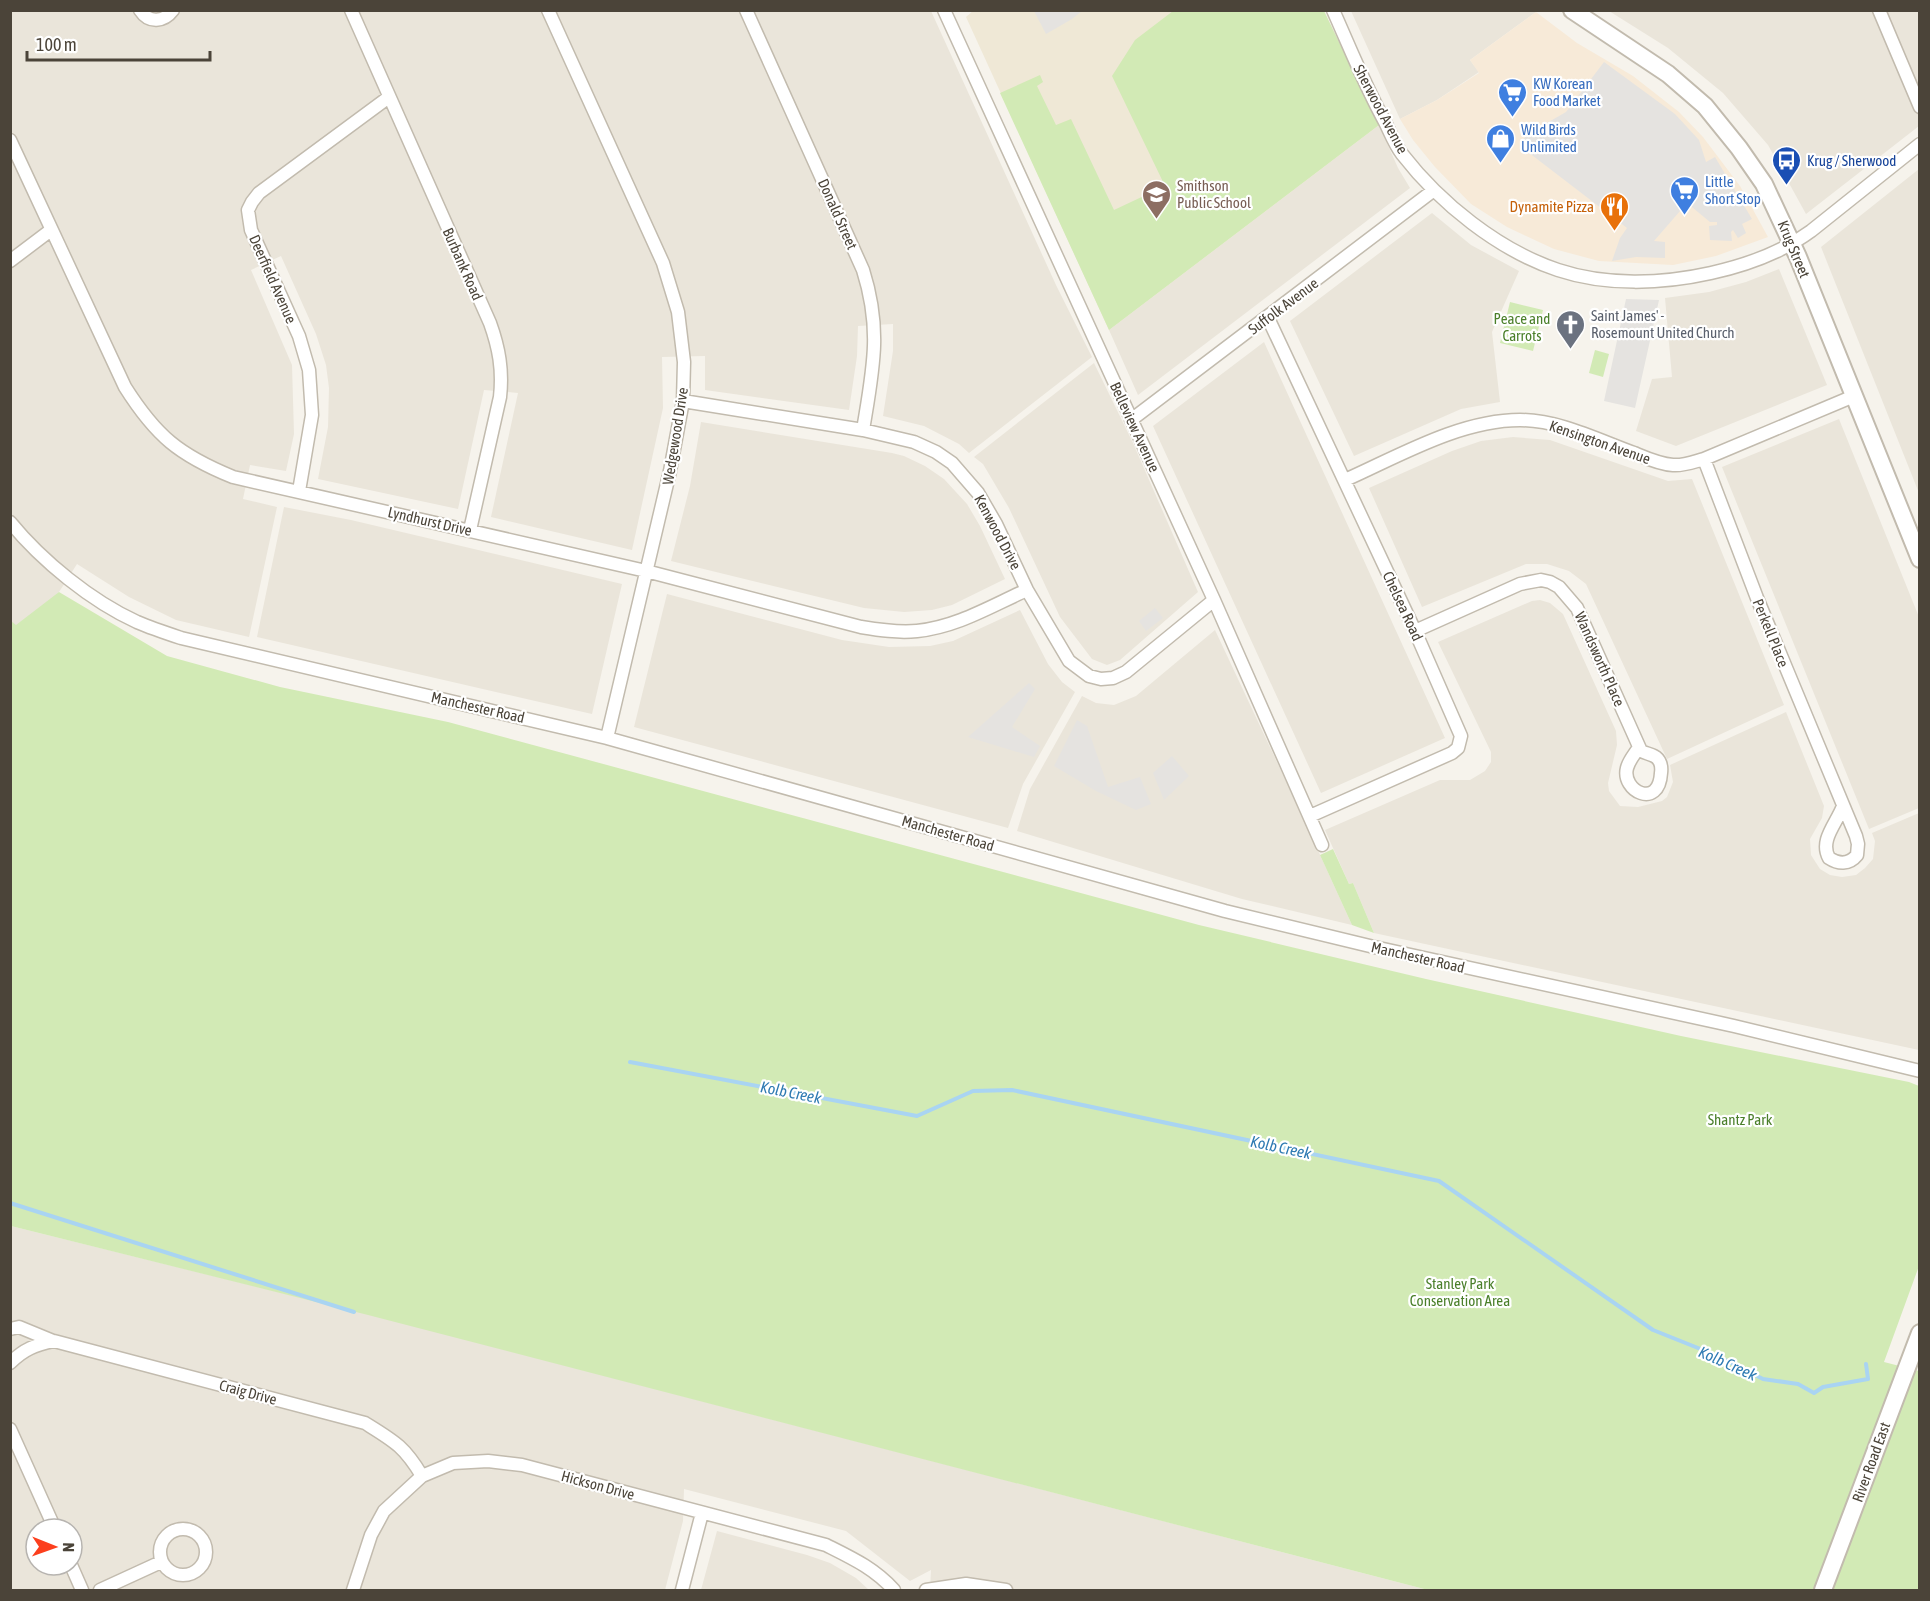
<svg xmlns="http://www.w3.org/2000/svg" width="1930" height="1601" font-family="'Asap Condensed',sans-serif">
<style>
.residential{fill:#eae5da;fill-rule:evenodd}
.commercial{fill:#f7ead8}
.education{fill:#efe8d6}
.green{fill:#d2eab5}
.parking{fill:#e5e3e0}
.lines{fill:none;stroke-linecap:round;stroke-linejoin:round}
.stream{stroke:#a9d4f2;stroke-width:4}
.minor-casing{stroke:#c2bbae;stroke-width:15}
.tertiary-casing{stroke:#c2bbae;stroke-width:20}
.minor{stroke:#fff;stroke-width:12}
.tertiary{stroke:#fff;stroke-width:16}
.labels{text-anchor:middle;dominant-baseline:central;stroke-width:4.5;stroke-linejoin:round;paint-order:stroke}
.shop-label{font-size:15px;fill:#366cbe;stroke:#fff;text-anchor:start}
.street-label{font-size:15px;fill:#4b4439;stroke:#fff}
.transit-label{font-size:15px;fill:#164399;stroke:#fff;text-anchor:start}
.education-label{font-size:15px;fill:#785e54;stroke:#fff;text-anchor:start}
.food-label{font-size:15px;fill:#c56008;stroke:#fff;text-anchor:end}
.worship-label{font-size:15px;fill:#5b616d;stroke:#fff;text-anchor:start}
.park-label{font-size:15px;fill:#4a7f2a;stroke:#fff}
.water-label{font-size:16px;font-style:italic;fill:#2e7ab2;stroke:#fff}
</style>
<rect width="100%" height="100%" fill="#f6f3ec"/>
<path class="residential" d="M 1535,10 L 1536,12 L 1470,60 L 1479,72 L 1437,100 L 1400,119 L 1351,11 Z
M 10,11 L 931,11 L 1056,285 L 1092,357 L 969,453 L 959,444 L 924,426 L 883,416 L 893,351 L 893,324 L 858,326 L 857,356 L 849,410 L 705,390 L 705,356 L 662,357 L 663,408 L 632,550 L 491,517 L 518,393 L 484,390 L 458,509 L 318,479 L 328,427 L 329,388 L 326,365 L 316,334 L 281,256 L 251,270 L 292,365 L 294,434 L 286,471 L 250,465 L 243,499 L 277,507 L 249,637 L 176,620 L 129,597 L 77,564 L 59,592 L 10,649 Z
M 1609,11 L 1919,11 L 1919,126 L 1806,214 L 1768,145 L 1723,93 L 1668,48 Z
M 1379,125 L 1398,168 L 1410,188 L 1138,395 L 1109,330 Z
M 1919,169 L 1919,493 L 1821,247 Z
M 1432,213 L 1471,245 L 1519,271 L 1492,332 L 1500,402 L 1461,409 L 1354,456 L 1290,321 Z
M 1779,269 L 1827,385 L 1676,446 L 1636,431 L 1652,379 L 1672,377 L 1665,298 L 1709,292 L 1746,282 Z
M 1264,342 L 1445,738 L 1321,793 L 1153,426 Z
M 1094,363 L 1133,443 L 1198,592 L 1120,660 L 1107,665 L 1092,659 L 1060,617 L 1009,508 L 983,464 L 974,457 Z
M 1839,419 L 1919,617 L 1919,808 L 1869,829 L 1722,467 Z
M 701,422 L 892,453 L 904,456 L 925,466 L 944,479 L 967,504 L 980,526 L 1005,579 L 952,605 L 932,610 L 904,612 L 864,608 L 671,561 L 690,486 Z
M 1513,437 L 1550,440 L 1668,481 L 1692,479 L 1784,705 L 1667,759 L 1586,584 L 1569,571 L 1547,564 L 1526,564 L 1422,607 L 1369,488 L 1452,451 L 1481,441 Z
M 284,507 L 351,520 L 622,584 L 592,714 L 257,637 Z
M 667,594 L 842,640 L 889,647 L 930,646 L 953,641 L 1020,610 L 1048,664 L 1062,682 L 1075,692 L 1023,784 L 1008,828 L 634,727 Z
M 1540,600 L 1550,603 L 1563,614 L 1616,731 L 1617,745 L 1608,783 L 1609,791 L 1620,806 L 1638,807 L 1662,801 L 1667,797 L 1673,782 L 1670,765 L 1786,712 L 1824,806 L 1822,818 L 1810,839 L 1811,855 L 1820,869 L 1830,875 L 1842,877 L 1856,875 L 1865,868 L 1873,859 L 1875,841 L 1872,833 L 1919,813 L 1919,1050 L 1374,933 L 1353,883 L 1349,884 L 1325,830 L 1440,780 L 1470,780 L 1485,771 L 1491,762 L 1491,752 L 1438,642 L 1532,601 Z
M 1215,630 L 1300,811 L 1352,925 L 1242,899 L 1017,831 L 1030,789 L 1082,696 L 1096,703 L 1114,705 L 1136,696 Z
M 11,1226 L 379,1317 L 1428,1590 L 930,1590 L 931,1570 L 910,1581 L 846,1531 L 684,1489 L 683,1521 L 665,1590 L 11,1590 ZM 36,1529 L 72,1529 L 72,1565 L 36,1565 Z
M 717,1531 L 807,1555 L 830,1563 L 856,1578 L 869,1590 L 701,1590 Z"/>
<path class="commercial" d="M 1536,12 L 1577,43 L 1633,76 L 1679,112 L 1703,137 L 1740,186 L 1768,237 L 1716,256 L 1673,265 L 1599,261 L 1554,249 L 1507,227 L 1471,204 L 1435,167 L 1413,140 L 1400,119 L 1437,100 L 1479,73 L 1470,60 Z"/>
<path class="education" d="M 974,10 L 1324,11 L 1379,125 L 1109,330 L 966,17 Z"/>
<path class="green" d="M 1173,11 L 1324,11 L 1379,125 L 1109,330 L 1000,93 L 1040,75 L 1043,82 L 1037,86 L 1056,125 L 1071,119 L 1114,210 L 1165,186 L 1112,76 L 1135,40 Z
M 1510,302 L 1543,310 L 1533,351 L 1500,343 Z
M 1595,350 L 1609,354 L 1603,377 L 1589,373 Z
M 59,592 L 167,656 L 280,687 L 448,722 L 1199,925 L 1426,979 L 1681,1036 L 1909,1082 L 1919,1086 L 1919,1266 L 1884,1362 L 1919,1371 L 1919,1590 L 1428,1590 L 368,1315 L 11,1226 L 11,621 L 16,625 Z
M 1333,849 L 1349,884 L 1353,883 L 1374,933 L 1352,925 L 1320,855 Z"/>
<path class="parking" d="M 1034,11 L 1082,11 L 1072,19 L 1046,34 Z
M 1604,62 L 1675,114 L 1699,140 L 1706,162 L 1715,157 L 1752,219 L 1742,224 L 1746,233 L 1738,238 L 1733,230 L 1731,232 L 1732,241 L 1710,240 L 1709,226 L 1717,225 L 1717,222 L 1710,222 L 1687,203 L 1654,241 L 1665,242 L 1665,258 L 1636,257 L 1612,261 L 1620,238 L 1627,228 L 1520,146 L 1526,135 L 1566,112 Z
M 1626,299 L 1659,300 L 1635,408 L 1604,401 Z
M 1155,608 L 1163,618 L 1146,631 L 1139,621 Z
M 1029,683 L 1035,689 L 1012,727 L 1040,746 L 1034,757 L 968,737 Z
M 1077,720 L 1087,726 L 1108,787 L 1140,777 L 1151,804 L 1136,810 L 1096,791 L 1054,766 Z
M 1172,756 L 1189,776 L 1164,800 L 1153,773 Z"/>
<g class="lines">
<path class="stream" d="M 630,1062 L 917,1116 L 973,1091 L 1012,1090 L 1439,1181 L 1653,1330 L 1713,1354 L 1763,1379 L 1798,1384 L 1814,1393 L 1823,1387 L 1868,1379 L 1866,1364
M 10,1203 L 354,1312"/>
<defs>
<path id="minor" d="M 140,10 C 149,24 164,22 173,10
M 351,10 L 490,323 C 499,348 503,370 500,397 L 470,530
M 548,10 L 663,263 L 678,312 L 684,362 L 683,401 L 670,471 L 607,738
M 746,10 L 863,270 C 882,330 873,369 863,430
M 944,10 L 1214,600 L 1322,845
M 1333,10 C 1350,48 1365,86 1385,122 C 1390,132 1395,145 1402,154 C 1440,203 1498,250 1558,270 C 1606,286 1662,284 1711,273 C 1747,265 1781,253 1811,231 L 1920,144
M 1879,10 L 1920,107
M 10,140 L 125,387 C 156,436 179,455 233,477 L 646,571 L 861,627 C 879,630 898,633 917,631 C 957,627 991,606 1027,590
M 10,261 L 51,230
M 1268,318 L 1415,631 L 1461,736 L 1458,748 L 1452,753 L 1310,816
M 683,401 L 863,430 L 914,442 L 936,452 L 952,463 L 978,493 L 996,524 L 1027,590 L 1069,661 L 1089,676 L 1101,679 L 1113,678 L 1126,672 L 1214,600
M 1131,420 L 1434,190
M 1704,459 L 1757,598 L 1856,836 L 1858,844 L 1857,855 C 1849,865 1838,864 1829,858 C 1819,840 1837,823 1843,806
M 1345,480 C 1399,456 1460,420 1520,420 C 1559,420 1598,440 1634,453 C 1646,458 1659,464 1673,465 C 1683,466 1693,462 1704,459 L 1854,396
M 299,491 L 312,415 L 309,370 L 299,336 L 251,230 L 248,210 L 252,202 L 259,193 L 389,97
M 10,522 C 42,561 91,601 137,622 C 151,628 166,633 181,638 L 607,738 L 1225,911 L 1374,947 L 1734,1026 L 1920,1071
M 1415,631 L 1520,584 L 1541,580 L 1550,582 L 1559,587 L 1577,608 L 1641,751 C 1645,753 1650,754 1654,756 C 1660,759 1662,766 1661,773 C 1659,810 1621,791 1627,768 C 1629,760 1635,754 1639,747
M 10,1329 L 19,1327 L 53,1341
M 10,1363 C 24,1349 35,1345 54,1341 L 365,1423 C 394,1441 404,1446 422,1476
M 10,1429 L 55,1529
M160 1552a23 23 0 1 1 46 0a23 23 0 1 1-46 0Z
M 71,1565 L 82,1590
M 100,1590 L 161,1562
M 353,1590 L 371,1535 L 384,1511 L 422,1476 L 453,1463 L 488,1461 L 522,1465 L 826,1545 C 852,1558 874,1568 894,1590
M 682,1590 L 702,1513
M 926,1590 L 966,1584 L 1006,1590"/>
<path id="tertiary" d="M 1572,10 L 1668,74 L 1705,106 L 1739,148 L 1764,184 L 1798,257 L 1920,559
M 1823,1590 L 1920,1333"/>
</defs>
<use href="#minor" class="minor-casing"/>
<use href="#tertiary" class="tertiary-casing"/>
<use href="#minor" class="minor"/>
<use href="#tertiary" class="tertiary"/>
</g>
<defs>
<symbol id="supermarket-pin" viewBox="-11 -11 22 30"><path d="M0 17L-7.5 6A9.5 9.5 0 1 1 7.5 6Z" fill="#3f7fe0" stroke="#fff"/><path d="M-6-5.5h2.5l.6 2H6L4.5 2H-2.5L-4.4-4H-6ZM-1.5 3.2a1.3 1.3 0 1 0 .1 0ZM3 3.2a1.3 1.3 0 1 0 .1 0Z" fill="#fff"/></symbol>
<symbol id="shop-pin" viewBox="-11 -11 22 30"><path d="M0 17L-7.5 6A9.5 9.5 0 1 1 7.5 6Z" fill="#3f7fe0" stroke="#fff"/><path d="M-5-2.5h2.3a2.7 3.5 0 0 1 5.4 0H5L5.5 6h-11ZM-1.5-2.5h3a1.5 2.3 0 0 0-3 0Z" fill="#fff"/></symbol>
<symbol id="bus-pin" viewBox="-11 -11 22 30"><path d="M0 17L-7.5 6A9.5 9.5 0 1 1 7.5 6Z" fill="#1a4fb4" stroke="#fff"/><path d="M-5-6H5V4H4V6H2V4H-2V6H-4V4H-5ZM-3.5-4V0h7V-4ZM-3.5 1.2v1.5H-2V1.2ZM2 1.2v1.5H3.5V1.2Z" fill="#fff"/></symbol>
<symbol id="school-pin" viewBox="-11 -11 22 30"><path d="M0 17L-7.5 6A9.5 9.5 0 1 1 7.5 6Z" fill="#8d6e63" stroke="#fff"/><path d="M0-5L7-2L0 1L-7-2ZM-4 1L0 2.5L4 1V4Q0 6-4 4Z" fill="#fff"/></symbol>
<symbol id="restaurant-pin" viewBox="-11 -11 22 30"><path d="M0 17L-7.5 6A9.5 9.5 0 1 1 7.5 6Z" fill="#e8710a" stroke="#fff"/><path d="M-5-6h1v4h1v-4h1v4h1v-4h1v5L-1.5 .5V6h-2V.5L-5-1ZM5-6V6H3V1.5H1.5Q1.5-4 5-6Z" fill="#fff"/></symbol>
<symbol id="church-pin" viewBox="-11 -11 22 30"><path d="M0 17L-7.5 6A9.5 9.5 0 1 1 7.5 6Z" fill="#6b7280" stroke="#fff"/><path d="M-1.2-6h2.4v3.5h3.3v2.4h-3.3V6h-2.4V-.1h-3.3v-2.4h3.3Z" fill="#fff"/></symbol>
</defs>
<g fill-rule="evenodd">
<use href="#supermarket-pin" x="1496" y="76" width="33" height="45"/>
<use href="#shop-pin" x="1484" y="122" width="33" height="45"/>
<use href="#bus-pin" x="1770" y="144" width="33" height="45"/>
<use href="#supermarket-pin" x="1668" y="174" width="33" height="45"/>
<use href="#school-pin" x="1140" y="178" width="33" height="45"/>
<use href="#restaurant-pin" x="1598" y="190" width="33" height="45"/>
<use href="#church-pin" x="1554" y="308" width="33" height="45"/>
</g>
<g class="labels">
<g class="shop-label">
<text x="1533" y="83">KW Korean<tspan x="1533" dy="17">Food Market</tspan></text>
<text x="1521" y="129">Wild Birds<tspan x="1521" dy="17">Unlimited</tspan></text>
<text x="1705" y="181">Little<tspan x="1705" dy="17">Short Stop</tspan></text>
</g>
<g class="street-label">
<text transform="translate(1381 109) rotate(62)">Sherwood Avenue</text>
<text transform="translate(838 214) rotate(66)">Donald Street</text>
<text transform="translate(1794 249) rotate(67)">Krug Street</text>
<text transform="translate(463 264) rotate(66)">Burbank Road</text>
<text transform="translate(273 279) rotate(66)">Deerfield Avenue</text>
<text transform="translate(1283 306) rotate(-37)">Suffolk Avenue</text>
<text transform="translate(1135 427) rotate(65)">Belleview Avenue</text>
<text transform="translate(675 436) rotate(-81)">Wedgewood Drive</text>
<text transform="translate(1600 442) rotate(19)">Kensington Avenue</text>
<text transform="translate(430 521) rotate(13)">Lyndhurst Drive</text>
<text transform="translate(998 532) rotate(62)">Kenwood Drive</text>
<text transform="translate(1403 606) rotate(65)">Chelsea Road</text>
<text transform="translate(1771 633) rotate(68)">Perkell Place</text>
<text transform="translate(1600 659) rotate(66)">Wandsworth Place</text>
<text transform="translate(478 707) rotate(13)">Manchester Road</text>
<text transform="translate(948 833) rotate(16)">Manchester Road</text>
<text transform="translate(1418 957) rotate(13)">Manchester Road</text>
<text transform="translate(248 1392) rotate(15)">Craig Drive</text>
<text transform="translate(1871 1462) rotate(-70)">River Road East</text>
<text transform="translate(598 1485) rotate(15)">Hickson Drive</text>
</g>
<g class="transit-label">
<text x="1807" y="160">Krug / Sherwood</text>
</g>
<g class="education-label">
<text x="1177" y="185">Smithson<tspan x="1177" dy="17">Public School</tspan></text>
</g>
<g class="food-label">
<text x="1594" y="206">Dynamite Pizza</text>
</g>
<g class="worship-label">
<text x="1591" y="315">Saint James' -<tspan x="1591" dy="17">Rosemount United Church</tspan></text>
</g>
<g class="park-label">
<text x="1522" y="318">Peace and<tspan x="1522" dy="17">Carrots</tspan></text>
<text x="1740" y="1119">Shantz Park</text>
<text x="1460" y="1283">Stanley Park<tspan x="1460" dy="17">Conservation Area</tspan></text>
</g>
<g class="water-label">
<text transform="translate(791 1092) rotate(11)">Kolb Creek</text>
<text transform="translate(1281 1147) rotate(12)">Kolb Creek</text>
<text transform="translate(1728 1363) rotate(24)">Kolb Creek</text>
</g>
</g>
<rect width="1930" height="1601" fill="none" stroke="#4b4439" stroke-width="24"/>
<g transform="translate(54 1547) rotate(91)"><circle r="28" fill="#ffffff" stroke="#b7b4b0" stroke-width="1.5"/>
<path d="M0-4.5L10 22L0 15L-10 22Z" fill="#fc3f1d"/>
<text y="-9" font-size="16" font-weight="bold" text-anchor="middle" fill="#4b4439">N</text>
</g>
<path d="M27 51v9h183v-9" fill="none" stroke="#4b4439" stroke-width="3"/>
<text x="36" y="51" font-size="18" fill="#4b4439" stroke="#ffffff" stroke-width="4.5" paint-order="stroke">100 m</text>
</svg>
